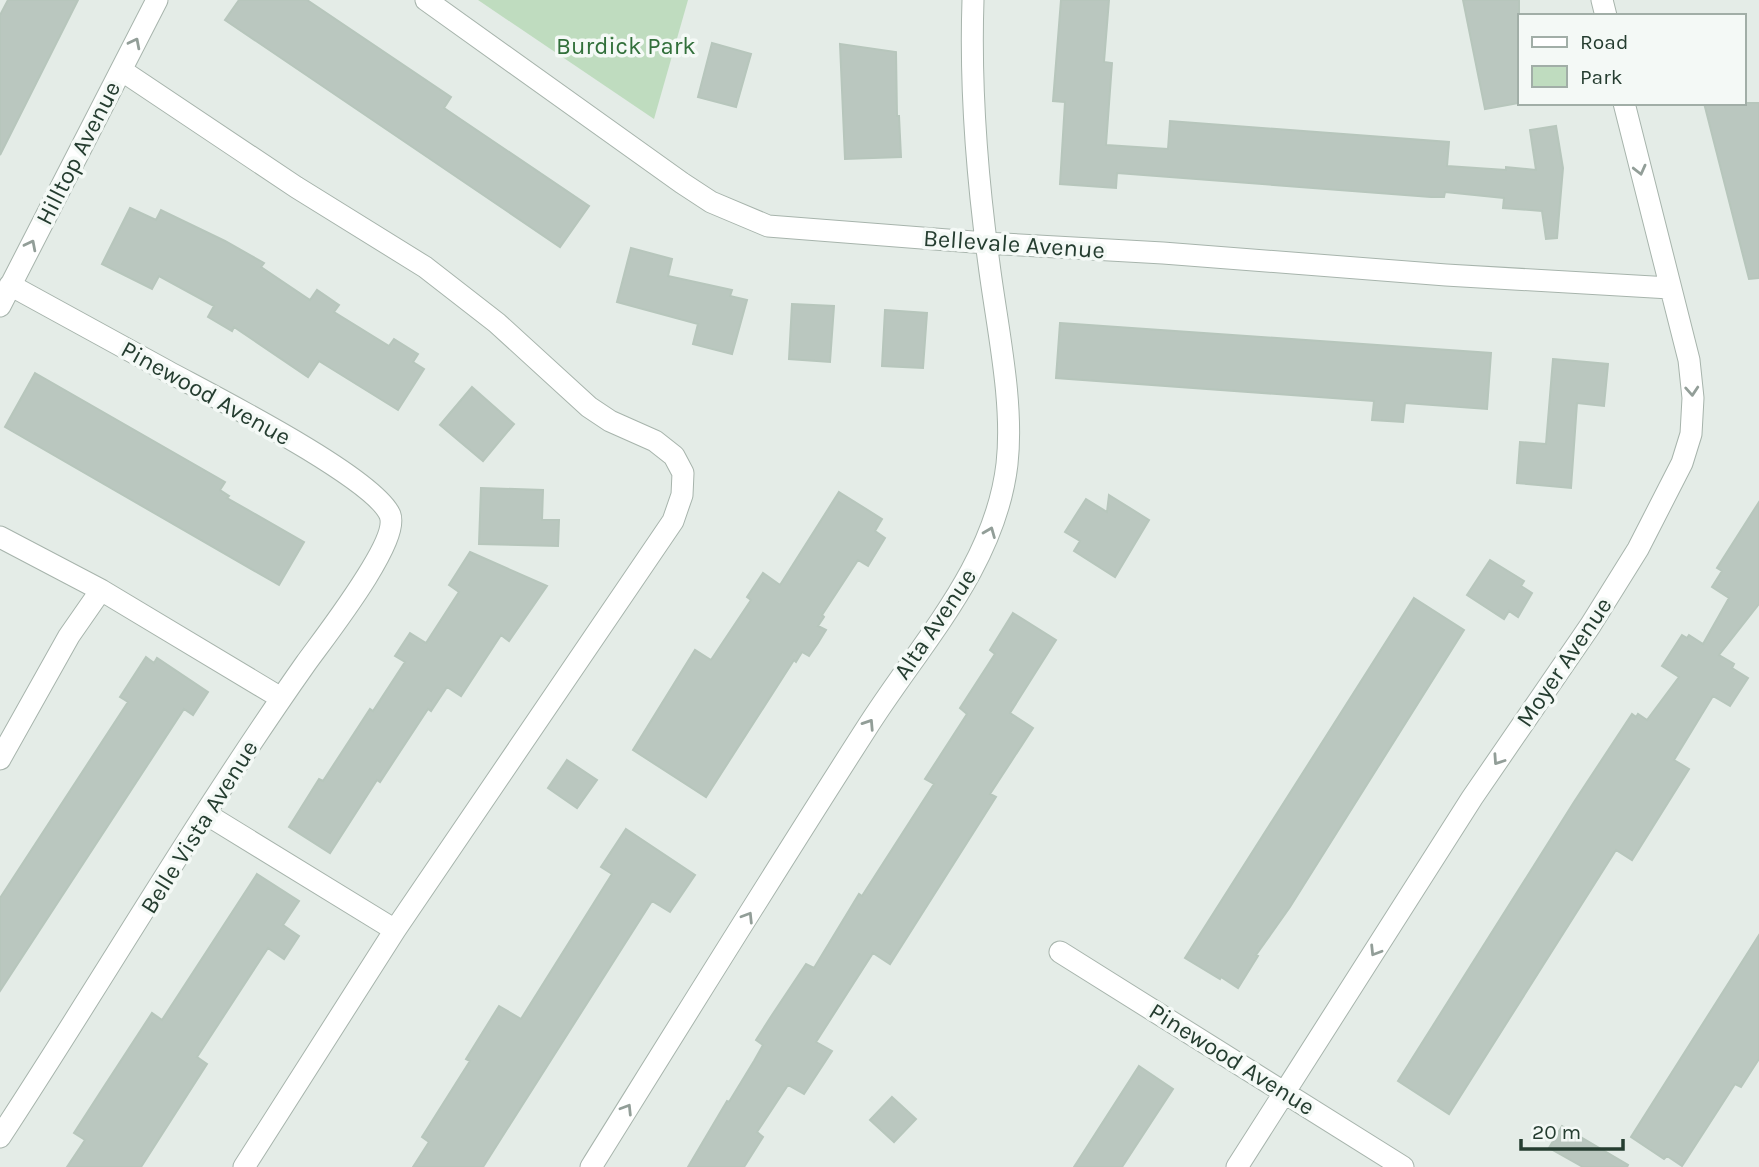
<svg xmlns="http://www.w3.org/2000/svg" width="1759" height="1167" font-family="Karla,sans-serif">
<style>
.green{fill:#bfdcbf}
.building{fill:#bac7bf;stroke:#b7c6bc;stroke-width:2}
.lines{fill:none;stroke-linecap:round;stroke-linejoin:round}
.minor-casing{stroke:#a7b4ac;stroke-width:23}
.minor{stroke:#fff;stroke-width:21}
.oneway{stroke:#929e98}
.labels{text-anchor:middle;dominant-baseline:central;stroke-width:7;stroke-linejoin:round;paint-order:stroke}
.park-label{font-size:24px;fill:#32703b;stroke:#f4f9f6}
.street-label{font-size:24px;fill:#253d30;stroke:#f4f9f6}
</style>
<rect width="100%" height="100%" fill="#e4ece7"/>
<path class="green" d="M 478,0 L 688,0 L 654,119 Z"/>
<path class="building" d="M 8,0 L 78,0 L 0,155 L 0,15 Z
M 239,0 L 307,0 L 451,97 L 444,108 L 589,206 L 560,247 L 225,20 Z
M 1061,0 L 1109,0 L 1104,62 L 1112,63 L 1106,145 L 1168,149 L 1170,121 L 1449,142 L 1447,166 L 1506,170 L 1506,167 L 1536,170 L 1530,130 L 1556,126 L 1563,168 L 1557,238 L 1546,239 L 1542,211 L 1503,208 L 1504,198 L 1445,192 L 1444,197 L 1431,197 L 1117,173 L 1116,188 L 1060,184 L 1065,102 L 1053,101 Z
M 1463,0 L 1519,0 L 1519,103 L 1485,109 Z
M 712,43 L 751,54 L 736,107 L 698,97 Z
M 840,44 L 896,52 L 897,116 L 899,116 L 901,157 L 845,159 Z
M 1704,103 L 1759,103 L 1759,278 L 1749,279 Z
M 130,208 L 156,220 L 161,210 L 225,241 L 264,263 L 261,267 L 310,300 L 317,290 L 339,305 L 334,312 L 389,346 L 394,339 L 418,354 L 413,362 L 424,369 L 398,410 L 319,361 L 308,377 L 234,327 L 232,331 L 208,317 L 214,306 L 159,276 L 152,289 L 102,264 Z
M 631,248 L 672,259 L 668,276 L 732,290 L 730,296 L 747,300 L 732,354 L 693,344 L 698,324 L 617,302 Z
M 792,304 L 834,306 L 830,362 L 789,359 Z
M 885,310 L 927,313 L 923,368 L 882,366 Z
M 1060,323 L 1491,353 L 1487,409 L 1405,403 L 1403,422 L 1372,420 L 1374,401 L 1056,378 Z
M 1553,359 L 1608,364 L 1604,406 L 1577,403 L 1571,488 L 1517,483 L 1520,442 L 1546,444 Z
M 35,373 L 225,482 L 220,490 L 229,496 L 227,498 L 304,542 L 279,585 L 5,427 Z
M 472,387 L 514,424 L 483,461 L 440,425 Z
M 481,488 L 543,490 L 542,520 L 559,520 L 558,546 L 479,544 Z
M 839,492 L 882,519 L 875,531 L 885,538 L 868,566 L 858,560 L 822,615 L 824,617 L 818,626 L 826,630 L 818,643 L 809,656 L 802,652 L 796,662 L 794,660 L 706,797 L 633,750 L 695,650 L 711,660 L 751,600 L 747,597 L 763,573 L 780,585 Z
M 1109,495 L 1149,520 L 1115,577 L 1074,551 L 1080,541 L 1065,532 L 1086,499 L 1107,512 Z
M 1759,502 L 1759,604 L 1719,655 L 1734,664 L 1732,668 L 1748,678 L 1730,706 L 1713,696 L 1674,760 L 1689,769 L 1632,860 L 1616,850 L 1449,1114 L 1398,1081 L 1574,802 L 1632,714 L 1636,717 L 1638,714 L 1647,720 L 1679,677 L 1662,666 L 1682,635 L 1687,638 L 1689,635 L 1703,644 L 1729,598 L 1712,587 L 1722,571 L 1717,568 Z
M 470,552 L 547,586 L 509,641 L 501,635 L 461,696 L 447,687 L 431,711 L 428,709 L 380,782 L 377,780 L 330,853 L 289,827 L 319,779 L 323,781 L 370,709 L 373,711 L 405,662 L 395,656 L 410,633 L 426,643 L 459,592 L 449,585 Z
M 1490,560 L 1524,581 L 1521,586 L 1532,593 L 1518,617 L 1509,611 L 1504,619 L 1467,595 Z
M 1414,598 L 1464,630 L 1290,907 L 1256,955 L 1258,956 L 1238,988 L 1221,977 L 1220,979 L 1185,958 Z
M 1013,613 L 1056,640 L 1010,713 L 1033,728 L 990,794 L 996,797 L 890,964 L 873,953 L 816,1042 L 832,1051 L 804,1094 L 788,1085 L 757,1132 L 763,1137 L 744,1167 L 688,1167 L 727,1101 L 729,1102 L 754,1061 L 763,1045 L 756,1040 L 772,1015 L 806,964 L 814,968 L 859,894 L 862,896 L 934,784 L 925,779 L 967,714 L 960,708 L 995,654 L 990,650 Z
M 146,657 L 154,663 L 157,658 L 208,692 L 193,715 L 184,709 L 0,991 L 0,898 L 128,702 L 120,697 Z
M 567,760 L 597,780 L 577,808 L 548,788 Z
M 626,829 L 695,875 L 670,912 L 652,901 L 483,1167 L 413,1167 L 429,1142 L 422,1137 L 470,1061 L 466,1059 L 499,1006 L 521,1019 L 612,874 L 601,867 Z
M 257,874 L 299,901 L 283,925 L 299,936 L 284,959 L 268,948 L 197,1057 L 207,1064 L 141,1167 L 67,1167 L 85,1140 L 74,1133 L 105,1085 L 152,1013 L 162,1020 Z
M 1759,935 L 1759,1059 L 1741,1087 L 1735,1084 L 1682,1166 L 1667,1156 L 1664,1159 L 1631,1137 Z
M 1139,1066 L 1173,1089 L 1122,1167 L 1074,1167 Z
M 892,1097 L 916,1119 L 894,1142 L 870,1120 Z
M 1562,1126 L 1628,1165 L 1627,1167 L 1583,1167 L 1549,1148 Z"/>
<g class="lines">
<defs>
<path id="minor" d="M 426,0 L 682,183 L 711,202 L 768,226 L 986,243 L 1163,253 L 1446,275 L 1670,288
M 1602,0 L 1606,16
M 121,70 L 296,187 L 425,267 L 497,323 L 589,407 L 610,421 L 655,441 L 674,456 L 683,473 L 682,495 L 673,521 L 395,930 L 244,1167
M 0,306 L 157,0
M 0,537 L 101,590 L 281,698
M 0,759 L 69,636 L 101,590
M 206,814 L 395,930
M 1060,952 L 1403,1167
M 0,1137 C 103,980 198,816 306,663 C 323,639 400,542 390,515 C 374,477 209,394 167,371 C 115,342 62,314 10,285
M 591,1167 C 682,1021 773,874 866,729 C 919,645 995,567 1007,464 C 1014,402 997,327 989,264 C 977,177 970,88 973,0
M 1237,1167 L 1472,798 L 1590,626 L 1638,549 L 1682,463 L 1691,434 L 1693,398 L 1689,360 L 1624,103"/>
</defs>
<use href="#minor" class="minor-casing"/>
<use href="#minor" class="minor"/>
</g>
<defs><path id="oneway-chevron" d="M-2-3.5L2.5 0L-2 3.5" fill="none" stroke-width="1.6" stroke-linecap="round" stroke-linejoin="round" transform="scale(1.75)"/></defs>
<g class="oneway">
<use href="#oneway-chevron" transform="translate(135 43) rotate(-63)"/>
<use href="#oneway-chevron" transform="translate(1640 170) rotate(76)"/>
<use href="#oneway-chevron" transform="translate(31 245) rotate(-63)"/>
<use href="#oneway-chevron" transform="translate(1692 391) rotate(86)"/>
<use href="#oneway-chevron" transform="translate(990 532) rotate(-68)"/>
<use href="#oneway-chevron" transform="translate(869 724) rotate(-57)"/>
<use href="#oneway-chevron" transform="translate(1498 760) rotate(124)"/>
<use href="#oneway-chevron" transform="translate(748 917) rotate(-58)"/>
<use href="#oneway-chevron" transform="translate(1375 951) rotate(122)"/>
<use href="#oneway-chevron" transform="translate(627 1109) rotate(-58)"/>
</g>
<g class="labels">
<g class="park-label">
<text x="626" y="46">Burdick Park</text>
</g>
<g class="street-label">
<text transform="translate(78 153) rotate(-63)">Hilltop Avenue</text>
<text transform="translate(1014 244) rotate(4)">Bellevale Avenue</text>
<text transform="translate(206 393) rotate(29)">Pinewood Avenue</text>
<text transform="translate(935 624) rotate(-56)">Alta Avenue</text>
<text transform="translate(1564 662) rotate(-56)">Moyer Avenue</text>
<text transform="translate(199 827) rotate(-58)">Belle Vista Avenue</text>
<text transform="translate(1232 1059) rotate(32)">Pinewood Avenue</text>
</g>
</g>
<rect x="1518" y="14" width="228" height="91" fill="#f4f9f6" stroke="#a1aea7" stroke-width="2"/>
<rect x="1532" y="37" width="35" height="10" fill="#ffffff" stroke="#a1aea7" stroke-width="2"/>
<text x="1580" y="49" font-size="21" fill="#253d30">Road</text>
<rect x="1532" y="66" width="35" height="21" fill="#bfdcbf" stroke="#a1aea7" stroke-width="2"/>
<text x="1580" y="84" font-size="21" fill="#253d30">Park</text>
<path d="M1521 1139v10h102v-10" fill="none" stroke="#253d30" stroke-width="3.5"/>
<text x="1532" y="1139" font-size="21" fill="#253d30" stroke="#f4f9f6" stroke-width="5" paint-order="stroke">20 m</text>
</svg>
